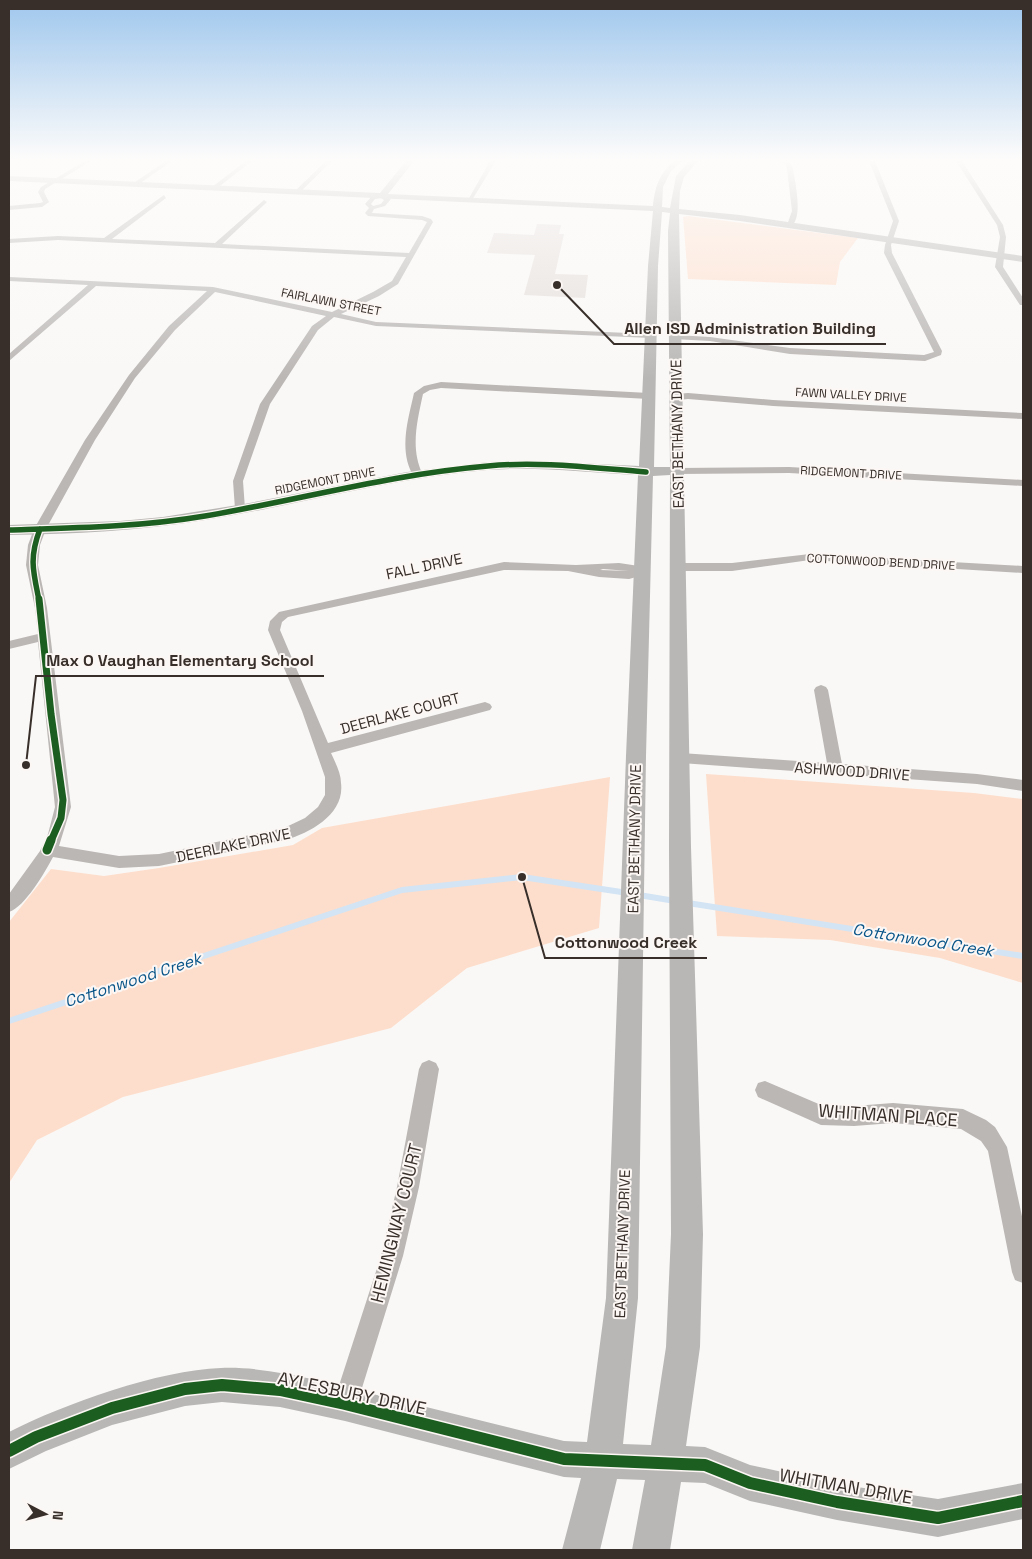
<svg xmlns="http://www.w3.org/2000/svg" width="1032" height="1559" font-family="'Space Grotesk',sans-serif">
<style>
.green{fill:#fddecc}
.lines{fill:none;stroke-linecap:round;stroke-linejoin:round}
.stream{stroke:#d3e4f4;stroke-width:6}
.building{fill:#e4dedb}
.street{fill:#bab7b5;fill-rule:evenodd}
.secondary{fill:#b9b7b5;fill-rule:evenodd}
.cycleway-far3-casing{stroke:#fcf7f4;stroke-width:8}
.cycleway-far2-casing{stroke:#fcf7f4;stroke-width:10}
.cycleway-far1-casing{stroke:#fcf7f4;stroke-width:12}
.cycleway-casing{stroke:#fcf7f4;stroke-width:15}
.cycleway-far3{stroke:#1b5e20;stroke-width:5.5}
.cycleway-far2{stroke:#1b5e20;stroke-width:7}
.cycleway-far1{stroke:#1b5e20;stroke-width:9}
.cycleway{stroke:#1b5e20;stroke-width:12}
.labels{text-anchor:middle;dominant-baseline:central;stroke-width:4;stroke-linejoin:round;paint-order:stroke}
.far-street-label{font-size:12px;fill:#382f2a;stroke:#fcf7f4}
.street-label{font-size:15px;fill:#382f2a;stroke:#fcf7f4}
.water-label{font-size:16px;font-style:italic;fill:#085488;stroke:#fcf7f4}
.near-street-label{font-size:18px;fill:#382f2a;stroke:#fcf7f4}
.leader{fill:none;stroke:#382f2a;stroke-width:2}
.callout-dot{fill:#382f2a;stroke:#fcf7f4;stroke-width:2}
.callout-label{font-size:16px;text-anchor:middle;font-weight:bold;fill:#382f2a;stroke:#fcf7f4;stroke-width:4;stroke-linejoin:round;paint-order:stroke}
</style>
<rect width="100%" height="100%" fill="#faf8f6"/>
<path class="green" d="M 688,216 L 858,238 L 840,262 L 836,285 L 688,279 L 683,217 Z
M 706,774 L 974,793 L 1023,799 L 1023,983 L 940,958 L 830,940 L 717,936 Z
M 610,777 L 599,928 L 467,968 L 391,1028 L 123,1097 L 37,1140 L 9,1183 L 9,922 L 51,869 L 104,876 L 159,868 L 293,845 L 322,828 Z"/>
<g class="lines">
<path class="stream" d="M 639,895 L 675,901
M 688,903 L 1023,956
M 9,1021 L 402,890 L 522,877 L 628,893"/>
</g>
<path class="building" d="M 537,224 L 561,225 L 559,234 L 564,234 L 555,274 L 588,275 L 585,298 L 524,295 L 535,255 L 487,253 L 494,233 L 534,235 Z"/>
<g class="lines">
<path class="street" d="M 85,161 L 91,161 L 45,189 L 44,192 L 49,202 L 42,207 L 9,210 L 9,206 L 40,203 L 43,202 L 38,192 L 41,187 Z
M 166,161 L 172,161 L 136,186 L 132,186 L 132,184 Z
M 246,161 L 252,161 L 216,189 L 212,189 L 212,187 Z
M 326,161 L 332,161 L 299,193 L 295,193 L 295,191 Z
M 490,161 L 496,161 L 472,200 L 468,200 Z
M 777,161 L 790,163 L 793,169 C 795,183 804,219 790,227 L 787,225 L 792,211 L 787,169 L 786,165 Z
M 869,161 L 875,161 L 899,221 L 891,245 L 892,253 L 942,351 L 941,355 L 925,361 L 790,354 L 710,341 L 673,339 L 673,335 L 676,335 L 710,337 L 790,348 L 924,355 L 934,352 L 884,253 L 885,245 L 893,221 Z
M 956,161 L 962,161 L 1003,225 L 1006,237 L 1003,267 L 1023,298 L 1023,305 L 1020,305 L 995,267 L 1000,237 L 997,225 Z
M 382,194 L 391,199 L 385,206 L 374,209 L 372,213 L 422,216 L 431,219 L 433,222 L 398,284 L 379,296 L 341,314 L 376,322 L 651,334 L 655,336 L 651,338 L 376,326 L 334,317 L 318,330 L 270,404 L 243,481 L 245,509 L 240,512 L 235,509 L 233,481 L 260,404 L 312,326 L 326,316 L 215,292 L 175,330 L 135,378 L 95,440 L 46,529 L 40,545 L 38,565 L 47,608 L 71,807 L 59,846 L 119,856 L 159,854 L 284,828 L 305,818 L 318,807 L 325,795 L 325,777 L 302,711 L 268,630 L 270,621 L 279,612 L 504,562 L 576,565 L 619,563 L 639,566 L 649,571 L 647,574 L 629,579 L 599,577 L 568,571 L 504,570 L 288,617 L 282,622 L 280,630 L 328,743 L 485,702 L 490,704 L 492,707 L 490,710 L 331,753 C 335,762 341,773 341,783 C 345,814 311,832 286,840 L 159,866 L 119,868 L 53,857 C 45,872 25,907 9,912 L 9,894 L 40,851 L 48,834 L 55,807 L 38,642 L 9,649 L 9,641 L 38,634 L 35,608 L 26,565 L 28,545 L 34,529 L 85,440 L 129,375 L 169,326 L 207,291 L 96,286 L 9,361 L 9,354 L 88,285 L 9,281 L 9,277 L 213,287 L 332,312 L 373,292 L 392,281 L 406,257 L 58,240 L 9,243 L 9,239 L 58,236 L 104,238 L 164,195 L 166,198 L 112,239 L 215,243 L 264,200 L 267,202 L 266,203 L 222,244 L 409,253 L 427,222 L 422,220 L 368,216 L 365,213 L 369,208 L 365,204 L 371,197 ZM 381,198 L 384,200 L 381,204 L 373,206 L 371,204 L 375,199 ZM 603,569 L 629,571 L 600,570 Z
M 441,382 L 649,393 L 654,396 L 649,399 L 441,388 L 430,390 L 423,394 C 417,422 410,449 423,475 L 418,478 L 414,477 C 398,451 408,420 414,393 L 424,386 Z
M 688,393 L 773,400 L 1023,413 L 1023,419 L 773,406 L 688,399 L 677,400 L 672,397 L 677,394 Z
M 789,467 L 1023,480 L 1023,486 L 789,473 L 678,474 L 673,471 L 678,468 Z
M 810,554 L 1023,566 L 1023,573 L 810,560 L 732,571 L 679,571 L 673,567 L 679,563 L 732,563 Z
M 821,685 L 826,687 L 828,690 L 842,764 L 977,774 L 1023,780 L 1023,791 L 977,784 L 681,763 L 676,762 L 674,758 L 676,754 L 681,753 L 827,763 L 814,690 L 816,687 Z
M 429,1060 L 436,1063 L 439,1069 L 419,1187 L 403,1256 L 357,1404 L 354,1413 L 345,1416 L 336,1413 L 333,1404 L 381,1256 L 397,1187 L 419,1069 L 422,1063 Z
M 765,1081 L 821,1105 L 854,1106 L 893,1103 L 963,1109 L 986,1120 L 995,1127 L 1007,1147 L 1023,1221 L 1023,1283 L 1015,1280 L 1012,1272 L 988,1151 L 981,1141 L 961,1129 L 893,1123 L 854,1126 L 821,1125 L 758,1097 L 755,1090 L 758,1083 Z"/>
<path class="secondary" d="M 406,161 L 414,161 L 388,194 L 653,206 C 655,187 659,174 674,161 L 682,161 L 671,171 L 663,187 L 662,207 L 670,208 L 676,176 L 690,161 L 698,161 L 684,177 L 680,191 L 679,209 L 740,215 L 1023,256 L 1023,262 L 740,221 L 679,214 L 691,847 L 703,1234 L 700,1347 L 686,1446 L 705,1447 L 750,1465 L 837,1484 L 938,1499 L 1023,1483 L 1023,1519 L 938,1537 L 837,1520 L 750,1501 L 705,1483 L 681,1482 L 670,1550 L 632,1550 L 645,1480 L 617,1479 L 600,1550 L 562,1550 L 581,1478 L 564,1477 L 345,1421 L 280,1407 L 222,1402 L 185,1406 L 112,1425 L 46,1451 L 9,1469 L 9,1432 C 64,1404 159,1370 221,1368 C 269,1366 330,1383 377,1395 C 439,1410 502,1426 564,1441 L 587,1442 L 606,1298 L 626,756 L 638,475 C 588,473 538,466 487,470 C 392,478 299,505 205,520 C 140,531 74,534 9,535 L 9,525 L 120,521 L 163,517 L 244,504 L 407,472 L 488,462 L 535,461 L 639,466 L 648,266 L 653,211 L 9,181 L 9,176 L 380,193 ZM 662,212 L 670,213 L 668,231 L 670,467 L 654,467 L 658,266 ZM 670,475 L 669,847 L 671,1234 L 666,1347 L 651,1445 L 623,1444 L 638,1298 L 646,756 L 653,476 Z"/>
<defs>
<path id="cycleway-far3" d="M 9,530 C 75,528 140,527 205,516 C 299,500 392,474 488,466 C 540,461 593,468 646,472
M 39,600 C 33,571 29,558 40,529"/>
<path id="cycleway-far2" d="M 39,599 L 51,714 L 63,800 L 61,818 L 51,841"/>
<path id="cycleway-far1" d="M 47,850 L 51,840"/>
<path id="cycleway" d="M 9,1451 L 36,1437 L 112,1408 L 185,1389 L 222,1385 L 280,1390 L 345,1404 L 564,1459 L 705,1465 L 750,1483 L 837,1502 L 938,1518 L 1023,1501"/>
</defs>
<use href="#cycleway-far3" class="cycleway-far3-casing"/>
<use href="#cycleway-far2" class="cycleway-far2-casing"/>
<use href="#cycleway-far1" class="cycleway-far1-casing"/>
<use href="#cycleway" class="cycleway-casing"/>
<use href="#cycleway-far3" class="cycleway-far3"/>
<use href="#cycleway-far2" class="cycleway-far2"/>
<use href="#cycleway-far1" class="cycleway-far1"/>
<use href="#cycleway" class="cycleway"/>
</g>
<linearGradient id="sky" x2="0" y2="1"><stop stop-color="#9fc7ed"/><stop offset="0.42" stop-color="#fdfcfb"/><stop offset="1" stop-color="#fdfcfb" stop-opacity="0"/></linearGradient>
<rect width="1032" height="379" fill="url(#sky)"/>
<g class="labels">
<g class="far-street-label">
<text transform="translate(331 302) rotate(11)">FAIRLAWN STREET</text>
<text transform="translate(851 395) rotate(3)">FAWN VALLEY DRIVE</text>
<text transform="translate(851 473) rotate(3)">RIDGEMONT DRIVE</text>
<text transform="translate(325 481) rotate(-11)">RIDGEMONT DRIVE</text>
<text transform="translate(881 562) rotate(3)">COTTONWOOD BEND DRIVE</text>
</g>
<g class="street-label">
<text transform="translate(677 434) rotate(-91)">EAST BETHANY DRIVE</text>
<text transform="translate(424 566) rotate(-12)">FALL DRIVE</text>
<text transform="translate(400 713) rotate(-15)">DEERLAKE COURT</text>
<text transform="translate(852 771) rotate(4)">ASHWOOD DRIVE</text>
<text transform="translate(634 839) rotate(-89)">EAST BETHANY DRIVE</text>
<text transform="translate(233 845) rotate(-12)">DEERLAKE DRIVE</text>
<text transform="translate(622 1244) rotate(-88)">EAST BETHANY DRIVE</text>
</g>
<g class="water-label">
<text transform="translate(923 940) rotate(9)">Cottonwood Creek</text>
<text transform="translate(133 980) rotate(-18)">Cottonwood Creek</text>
</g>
<g class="near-street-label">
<text transform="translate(888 1115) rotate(4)">WHITMAN PLACE</text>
<text transform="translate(396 1223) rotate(-76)">HEMINGWAY COURT</text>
<text transform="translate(352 1393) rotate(12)">AYLESBURY DRIVE</text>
<text transform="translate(846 1486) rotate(10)">WHITMAN DRIVE</text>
</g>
</g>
<path class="leader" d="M557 285L614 344H886M26 765L36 676H324M522 877L545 958H707"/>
<g class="callout-dot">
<circle cx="557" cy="285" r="5"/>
<circle cx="26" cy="765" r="5"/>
<circle cx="522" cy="877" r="5"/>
</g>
<g class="callout-label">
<text x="750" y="334">Allen ISD Administration Building</text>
<text x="180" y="666">Max O Vaughan Elementary School</text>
<text x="626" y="948">Cottonwood Creek</text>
</g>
<rect width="1032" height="1559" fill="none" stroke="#382f2a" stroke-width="20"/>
<g transform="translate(45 1514) rotate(96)" stroke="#fcf7f4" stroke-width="4" paint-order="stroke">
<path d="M0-4L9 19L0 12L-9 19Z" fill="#382f2a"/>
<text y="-8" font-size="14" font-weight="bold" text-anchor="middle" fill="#382f2a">N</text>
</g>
</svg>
